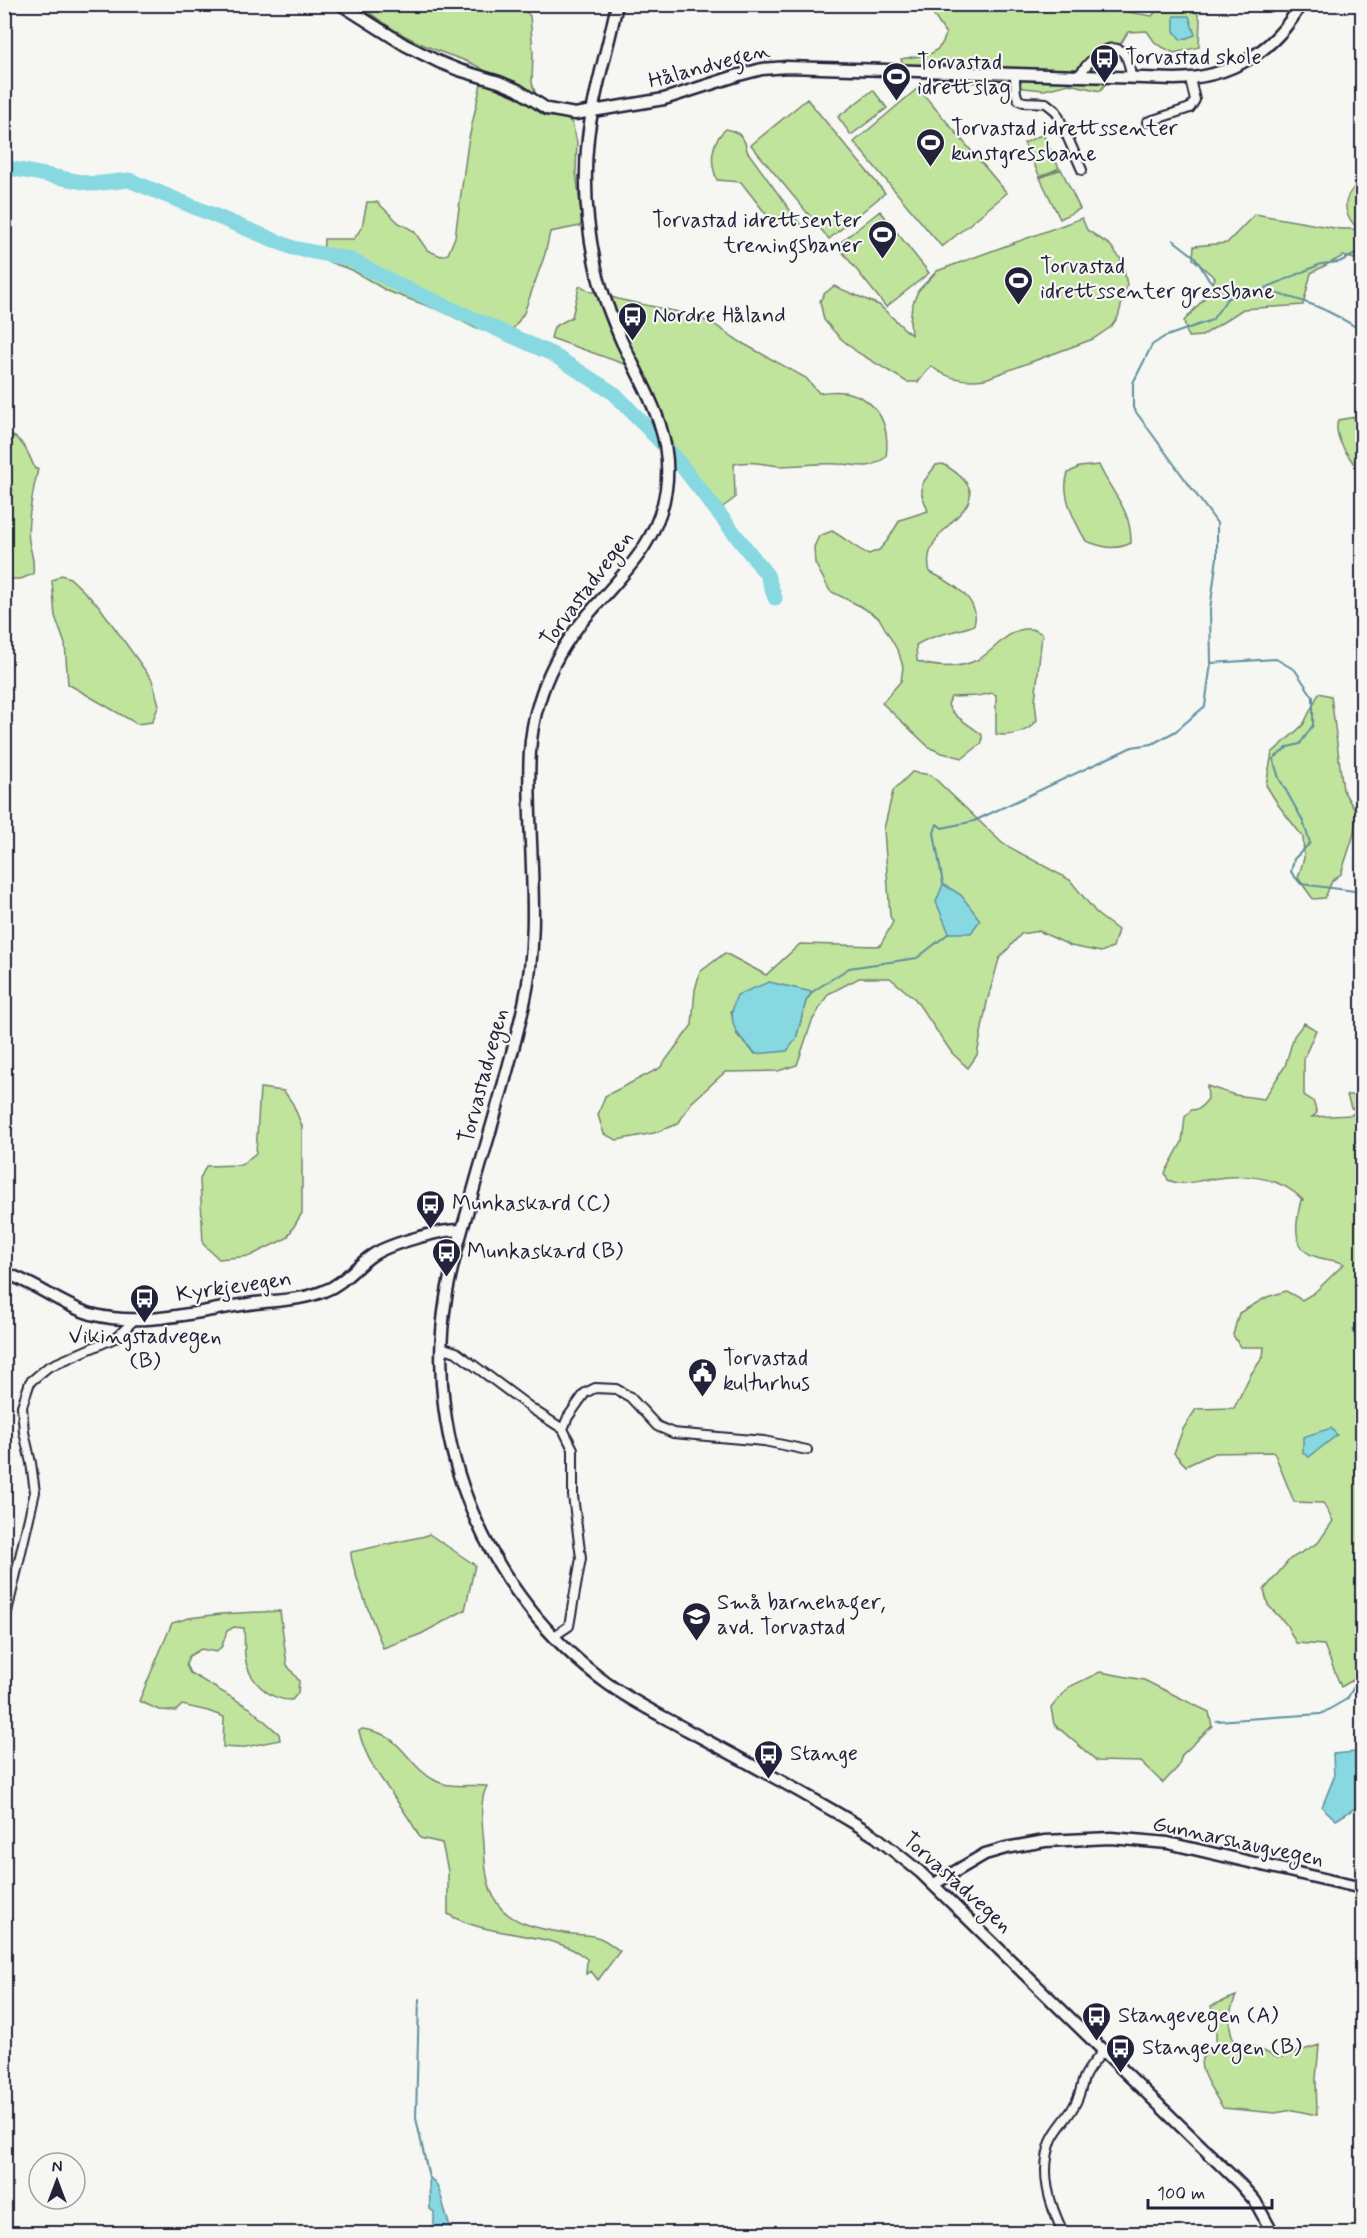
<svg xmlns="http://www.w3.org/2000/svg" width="1367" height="2238" font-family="Mynerve,sans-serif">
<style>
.green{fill:#c1e49d;stroke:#72836c;stroke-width:1.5;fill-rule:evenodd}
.water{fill:#87d8e0;stroke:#5f8f9e;stroke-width:1.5}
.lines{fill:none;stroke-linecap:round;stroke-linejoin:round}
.stream{stroke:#5f8f9e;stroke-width:2}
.river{stroke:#87d8e0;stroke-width:15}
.minor-casing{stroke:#22223b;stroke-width:12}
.secondary-casing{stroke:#22223b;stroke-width:15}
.minor{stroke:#f6f6f2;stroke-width:8}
.secondary{stroke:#f6f6f2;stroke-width:10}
.labels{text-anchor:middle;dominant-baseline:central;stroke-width:4.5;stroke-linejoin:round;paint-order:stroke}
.poi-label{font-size:22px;fill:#22223b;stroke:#f6f6f2;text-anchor:start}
.street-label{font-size:22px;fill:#22223b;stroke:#f6f6f2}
</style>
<rect width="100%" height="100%" fill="#f6f6f2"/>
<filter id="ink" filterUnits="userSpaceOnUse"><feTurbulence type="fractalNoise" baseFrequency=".0167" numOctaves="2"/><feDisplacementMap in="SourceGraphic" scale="12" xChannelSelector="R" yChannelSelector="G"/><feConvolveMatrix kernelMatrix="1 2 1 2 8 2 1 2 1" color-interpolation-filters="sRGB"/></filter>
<g filter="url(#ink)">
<path class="green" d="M 505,4 L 521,6 L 530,16 L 533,52 L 532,83 L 536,95 L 572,123 L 577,142 L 576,172 L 582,220 L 580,226 L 550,232 L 545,254 L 524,313 L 514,328 L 506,331 L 475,328 L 444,312 L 387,291 L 352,270 L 329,262 L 323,257 L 324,239 L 354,239 L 362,227 L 367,202 L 377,202 L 399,223 L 414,231 L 427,250 L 441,256 L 448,254 L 455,237 L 468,143 L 484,70 C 471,61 456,58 441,52 C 413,41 383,27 362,5 Z
M 932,5 L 1110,5 L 1116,10 L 1152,16 L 1161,5 L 1193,5 L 1200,19 L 1199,47 L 1174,53 L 1156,44 L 1147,31 L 1128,32 L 1115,53 L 1112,75 L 1100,91 L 1069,84 L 1044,90 L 906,76 L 901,59 C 922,54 939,59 946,34 L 930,10 Z
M 918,88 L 1007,193 L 942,247 L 854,142 Z
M 873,90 L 887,108 L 851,135 L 838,117 Z
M 807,99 L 885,193 L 829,239 L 751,145 Z
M 726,129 C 739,132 745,137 747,151 L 800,224 L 773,223 L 741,182 L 717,180 C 710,163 710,142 726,129 Z
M 1043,134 L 1059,168 L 1040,177 L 1024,143 Z
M 1061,169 L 1080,209 L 1060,219 L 1040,178 Z
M 1362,181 L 1362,261 L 1343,256 L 1311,273 L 1303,305 L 1243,309 L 1202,336 L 1188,337 L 1184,321 L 1209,293 L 1215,278 L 1193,259 L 1194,246 L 1227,243 L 1255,214 L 1340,229 L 1357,229 C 1355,225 1350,220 1348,216 C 1342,201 1350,189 1362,181 Z
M 880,211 L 929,273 L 886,307 L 837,245 Z
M 1082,218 L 1087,230 L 1110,245 L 1120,258 L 1124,269 L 1127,285 L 1118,317 L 1111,327 L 1093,339 L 985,379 C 966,382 947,379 931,366 L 918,382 L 907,382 L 857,352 L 839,337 L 824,320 L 820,301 L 824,294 L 834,286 L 879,305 L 911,335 L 910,321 L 912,306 L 918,291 L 937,271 Z
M 581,286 L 589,291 L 622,300 L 683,313 L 712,323 L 742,343 L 806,378 L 819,393 C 864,385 892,412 886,457 C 866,472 860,464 837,464 C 818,463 800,466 780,466 C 765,465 749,460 734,464 L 735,498 L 716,512 L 705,491 L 691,474 L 689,476 L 633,367 L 551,338 L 554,327 L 572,317 L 579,287 Z
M 1362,416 L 1362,475 C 1352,460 1332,439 1338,420 Z
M 5,433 C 22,436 29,454 35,469 L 38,469 C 34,485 26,525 29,541 C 31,555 35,558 33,574 L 21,579 L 5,579 Z
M 943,464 C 1017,507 915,521 930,572 C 950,582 982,599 974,625 C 955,633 935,633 916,645 L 917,661 C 935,668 958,669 977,660 C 994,652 1009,627 1029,629 C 1033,629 1039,632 1042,634 L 1035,702 L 1037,720 C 1029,732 1010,737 996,734 L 996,695 L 992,693 L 978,696 L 951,697 L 948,705 C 954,718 971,725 982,735 L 982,743 L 963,758 L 942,753 L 930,748 L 882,703 L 901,681 L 903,667 L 899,653 L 879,618 L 862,607 L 830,591 L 815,563 L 814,547 L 819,536 L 832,531 C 845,538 856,549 869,554 L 879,550 L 887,541 L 900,520 L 928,511 L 922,495 L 922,484 L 936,465 Z
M 1099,465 C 1112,495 1131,507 1131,543 C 1114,551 1102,547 1086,541 C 1075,522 1060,494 1068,473 L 1079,467 Z
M 61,575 L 70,578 L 99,606 L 152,680 L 159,705 L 152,722 L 137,724 L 68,684 L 65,644 L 55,616 L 52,581 Z
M 1319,693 L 1331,696 L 1343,790 L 1357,814 L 1353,837 L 1341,874 L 1332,881 L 1325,898 L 1313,899 L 1298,878 L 1304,858 L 1303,837 L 1279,806 L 1266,785 L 1272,753 L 1303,725 Z
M 912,772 L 931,775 L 1002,843 L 1070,880 L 1098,915 L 1118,930 L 1113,947 L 1101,952 L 1071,946 L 1039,931 L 1021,934 L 999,959 L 987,1002 L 977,1055 L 968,1068 L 952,1053 L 915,999 L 890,978 L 859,978 L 828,994 L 812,1021 L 797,1065 L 778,1071 L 725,1072 L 691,1103 L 678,1124 L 654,1133 L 617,1140 L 604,1134 L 598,1115 L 605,1096 L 660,1068 L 692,1025 L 695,990 L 700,972 L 725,953 L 766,975 L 800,944 L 880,946 L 893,922 L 890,916 L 884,829 L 893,791 ZM 812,993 L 806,1001 L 796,1039 L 755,1054 L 737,1035 L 731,1011 Z
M 1304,1023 L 1316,1030 L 1304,1058 L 1304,1095 L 1313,1101 L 1317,1113 L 1312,1117 L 1351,1115 L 1359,1110 L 1351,1108 L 1347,1095 L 1362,1095 L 1362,1329 L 1353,1329 L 1362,1361 L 1362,1675 L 1341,1687 L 1324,1645 L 1296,1643 L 1286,1624 L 1268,1605 L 1264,1590 L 1290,1559 L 1318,1543 L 1333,1521 L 1323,1503 L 1294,1502 L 1274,1452 L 1214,1453 L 1186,1466 L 1174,1453 L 1183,1429 L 1196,1409 L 1234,1408 L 1251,1374 L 1263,1357 L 1264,1347 L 1240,1347 L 1233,1335 L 1239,1313 L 1267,1297 L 1286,1291 L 1302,1300 L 1314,1293 L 1344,1264 C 1337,1260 1326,1260 1317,1257 C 1290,1250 1296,1221 1301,1200 L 1303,1200 C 1276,1173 1241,1174 1205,1180 C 1191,1182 1181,1186 1168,1180 L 1165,1173 L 1182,1142 L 1185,1117 L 1191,1110 L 1199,1109 L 1208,1099 L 1207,1086 L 1235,1095 L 1264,1099 L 1285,1066 L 1294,1036 Z
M 260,1088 L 284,1091 L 293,1104 L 302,1126 L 302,1213 L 287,1238 L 250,1256 L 219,1259 L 203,1244 L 200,1179 L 206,1166 L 241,1165 L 256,1153 Z
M 429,1534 L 475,1565 L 465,1610 L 421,1634 L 383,1648 C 377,1631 349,1565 351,1552 L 425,1536 Z
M 280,1611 L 287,1665 L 299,1681 L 298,1693 L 292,1700 C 269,1701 247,1679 245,1656 C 244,1647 245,1637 244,1628 L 234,1627 L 227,1631 L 222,1646 L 216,1652 L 201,1649 L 189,1656 L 186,1665 L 190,1673 L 250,1708 L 279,1734 L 280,1740 L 240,1748 L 223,1747 L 224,1717 L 208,1711 L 182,1705 L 176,1711 L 159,1710 L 139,1701 L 172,1623 L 189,1618 L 221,1614 Z
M 1100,1672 L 1144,1680 L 1209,1712 L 1212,1726 L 1182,1755 L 1178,1767 L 1163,1783 L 1141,1762 L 1097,1761 L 1054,1724 L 1051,1708 L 1069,1687 Z
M 362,1729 C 403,1733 405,1765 436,1781 C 451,1789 471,1784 487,1786 C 478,1803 483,1826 484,1845 C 486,1908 503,1924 565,1933 C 575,1935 587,1934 597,1937 C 605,1939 613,1946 620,1951 L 598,1980 L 591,1971 L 586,1974 L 587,1959 C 551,1929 491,1940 448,1914 L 448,1871 L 442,1843 L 420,1838 C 402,1800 368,1773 359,1731 Z
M 1236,1996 C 1229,2012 1227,2024 1234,2041 L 1255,2047 L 1278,2058 L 1319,2045 L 1316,2079 L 1317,2115 L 1293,2110 L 1275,2113 L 1223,2108 C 1217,2097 1195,2068 1203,2057 C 1206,2052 1212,2048 1216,2044 L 1216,2020 L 1211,2006 Z"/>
<path class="water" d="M 1174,16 L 1189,16 L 1195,35 L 1181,40 L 1174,31 Z
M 943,884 L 961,895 L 980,920 L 971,933 L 949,933 L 936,902 Z
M 769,982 L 812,992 L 806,1001 L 796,1039 L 787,1051 L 756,1054 C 736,1034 725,1023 737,995 Z
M 1331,1428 L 1337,1435 L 1309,1457 L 1303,1453 L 1303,1437 Z
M 1356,1752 L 1362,1763 L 1362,1804 L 1336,1820 L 1322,1807 L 1334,1777 L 1333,1754 Z
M 429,2178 C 444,2184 443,2221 454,2233 L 429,2233 L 434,2222 L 434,2212 L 430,2209 Z"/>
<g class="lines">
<path class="stream" d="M 1173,240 L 1195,257 L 1207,277 L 1227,299
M 1261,290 C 1302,299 1327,308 1362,331
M 1211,663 L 1276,659 L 1295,670 L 1313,697 L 1313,725 L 1300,744 L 1288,747 L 1273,759 L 1279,778 L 1303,821 L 1310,843 L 1294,859 L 1291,872 L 1301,884 L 1362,892
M 943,884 L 934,833 L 937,824 L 942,828 L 974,821 L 1132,747 L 1152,744 L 1176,731 L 1205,706 L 1211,663 L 1210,610 L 1217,557 L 1217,523 L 1133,408 L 1133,383 L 1152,345 L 1164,337 L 1212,320 L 1227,299 L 1236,293 L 1261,290 L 1321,264 L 1339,262 L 1362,251
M 812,992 L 849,968 L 917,958 L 949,933
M 1356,1683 L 1362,1693
M 1216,1721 L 1321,1714 L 1347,1699 L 1356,1683 L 1355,1650 L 1362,1638
M 1356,1752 L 1362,1724
M 419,1999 L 416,2118 L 429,2178"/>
<path class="river" d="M 4,167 L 93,184 L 129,180 L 293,248 L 349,259 L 399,285 L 552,354 L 615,394 L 673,455 L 767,575 L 775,598"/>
<defs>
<path id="minor" d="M 1015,75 C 1015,110 1020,100 1046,103 L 1056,111 L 1082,170
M 1078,77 C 1096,49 1127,29 1131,78
M 1147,122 L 1190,108 L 1195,100 L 1190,79
M 441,1347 L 456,1352 L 535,1411 L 563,1429 L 573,1449 L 573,1496 L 581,1558 L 569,1626 L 554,1636
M 563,1429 L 568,1417 L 585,1393 L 595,1388 L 616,1389 L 630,1397 L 657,1426 L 673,1433 L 764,1441 L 807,1450
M 4,1625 L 35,1492 L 31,1463 L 24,1432 L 22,1406 L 30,1382 L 48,1367 L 117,1337 L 134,1320
M 1064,2234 C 1049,2204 1039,2172 1052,2139 C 1058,2126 1069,2117 1075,2104 C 1080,2096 1081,2087 1084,2078 C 1088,2068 1097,2059 1103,2051"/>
<path id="secondary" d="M 340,4 L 405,45 L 439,62 L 459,70 L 499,82 L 518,90 L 547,109 L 575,114 L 664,99 L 739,75 L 762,69 L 787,67 L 1175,79 C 1230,78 1274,52 1301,4
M 617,4 C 608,49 593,93 588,138 C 583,183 587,229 597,273 C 603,296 612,319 622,342 C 645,390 674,433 666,489 C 658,549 612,583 577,628 C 560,650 547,675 539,702 C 527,739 529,777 530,816 C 532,879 538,942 524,1004 C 509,1072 487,1139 469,1206 C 460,1236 451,1267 446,1298 C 422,1444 488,1597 608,1684 C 633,1702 662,1716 689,1731 C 745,1761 800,1791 854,1823 L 875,1836 L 920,1872 L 1240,2184 L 1255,2201 L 1273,2234
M 4,1273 C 35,1282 60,1305 91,1314 C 142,1328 197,1311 248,1304 C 273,1300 300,1301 324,1291 C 343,1284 355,1267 371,1256 C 388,1244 442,1229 462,1230
M 934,1884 L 985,1854 L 1006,1848 L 1045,1841 L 1111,1838 L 1168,1843 L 1362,1888"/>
</defs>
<use href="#minor" class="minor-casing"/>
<use href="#secondary" class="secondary-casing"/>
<use href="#minor" class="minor"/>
<use href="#secondary" class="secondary"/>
</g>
</g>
<defs>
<symbol id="bus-pin" viewBox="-11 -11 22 30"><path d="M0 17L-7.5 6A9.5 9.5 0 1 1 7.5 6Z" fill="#22223b" stroke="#f6f6f2"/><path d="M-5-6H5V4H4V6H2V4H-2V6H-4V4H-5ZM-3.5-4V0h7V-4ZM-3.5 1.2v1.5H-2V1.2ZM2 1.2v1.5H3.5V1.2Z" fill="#fff"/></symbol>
<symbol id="stadium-pin" viewBox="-11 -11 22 30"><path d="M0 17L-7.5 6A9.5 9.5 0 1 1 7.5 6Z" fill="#22223b" stroke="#f6f6f2"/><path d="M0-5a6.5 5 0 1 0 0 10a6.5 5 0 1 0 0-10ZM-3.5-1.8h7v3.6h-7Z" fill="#fff"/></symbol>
<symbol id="civic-pin" viewBox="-11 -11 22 30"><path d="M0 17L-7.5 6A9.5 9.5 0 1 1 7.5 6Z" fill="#22223b" stroke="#f6f6f2"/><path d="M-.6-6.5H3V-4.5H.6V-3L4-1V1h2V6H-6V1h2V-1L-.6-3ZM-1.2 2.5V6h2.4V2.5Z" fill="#fff"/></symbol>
<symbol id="school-pin" viewBox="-11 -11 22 30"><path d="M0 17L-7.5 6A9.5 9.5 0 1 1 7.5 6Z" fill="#22223b" stroke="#f6f6f2"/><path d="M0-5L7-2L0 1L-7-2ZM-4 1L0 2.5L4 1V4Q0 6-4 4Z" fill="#fff"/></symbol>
</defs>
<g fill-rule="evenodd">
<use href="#bus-pin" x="1088" y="42" width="33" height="45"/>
<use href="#stadium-pin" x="880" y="60" width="33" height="45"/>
<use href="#stadium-pin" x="914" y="126" width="33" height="45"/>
<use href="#stadium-pin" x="866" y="218" width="33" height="45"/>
<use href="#stadium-pin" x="1002" y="264" width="33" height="45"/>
<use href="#bus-pin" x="616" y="300" width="33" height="45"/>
<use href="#bus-pin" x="414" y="1188" width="33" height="45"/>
<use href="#bus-pin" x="430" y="1236" width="33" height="45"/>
<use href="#bus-pin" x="128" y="1282" width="33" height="45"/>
<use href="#civic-pin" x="686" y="1356" width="33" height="45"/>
<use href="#school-pin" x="680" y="1600" width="33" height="45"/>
<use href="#bus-pin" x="752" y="1738" width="33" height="45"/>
<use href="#bus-pin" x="1080" y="2000" width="33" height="45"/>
<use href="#bus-pin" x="1104" y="2032" width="33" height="45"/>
</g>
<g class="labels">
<g class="poi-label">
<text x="1125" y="58">Torvastad skole</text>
<text x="917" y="63">Torvastad<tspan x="917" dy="25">idrettslag</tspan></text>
<text x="951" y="129">Torvastad idrettssenter<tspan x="951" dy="25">kunstgressbane</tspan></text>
<text x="862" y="221" text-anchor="end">Torvastad idrettsenter<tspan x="862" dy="25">treningsbaner</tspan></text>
<text x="1040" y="267">Torvastad<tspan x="1040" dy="25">idrettssenter gressbane</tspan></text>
<text x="653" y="316">Nordre Håland</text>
<text x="452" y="1204">Munkaskard (C)</text>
<text x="467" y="1252">Munkaskard (B)</text>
<text x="145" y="1337" text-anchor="middle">Vikingstadvegen<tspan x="145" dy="25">(B)</tspan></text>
<text x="723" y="1359">Torvastad<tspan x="723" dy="25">kulturhus</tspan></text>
<text x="717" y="1603">Små barnehager,<tspan x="717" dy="25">avd. Torvastad</tspan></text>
<text x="790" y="1754">Stange</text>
<text x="1118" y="2016">Stangevegen (A)</text>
<text x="1142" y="2048">Stangevegen (B)</text>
</g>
<g class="street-label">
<text transform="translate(709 66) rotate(-15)">Hålandvegen</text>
<text transform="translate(587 589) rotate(-53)">Torvastadvegen</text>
<text transform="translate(484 1076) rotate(-75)">Torvastadvegen</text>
<text transform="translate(234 1287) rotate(-8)">Kyrkjevegen</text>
<text transform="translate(1238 1842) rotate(12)">Gunnarshaugvegen</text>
<text transform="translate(957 1883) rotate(42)">Torvastadvegen</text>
</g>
</g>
<rect width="1367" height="2238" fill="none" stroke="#f6f6f2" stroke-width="24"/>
<rect x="12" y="12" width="1343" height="2214" fill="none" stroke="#22223b" stroke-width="2" filter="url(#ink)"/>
<g transform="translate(57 2181)"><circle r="28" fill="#f6f6f2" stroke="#a1a1a9" stroke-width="1.5"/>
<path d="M0-4.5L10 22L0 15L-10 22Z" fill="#22223b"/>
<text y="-9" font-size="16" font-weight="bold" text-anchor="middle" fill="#22223b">N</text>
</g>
<path d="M1148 2199v9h124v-9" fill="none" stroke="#22223b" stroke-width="3"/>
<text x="1157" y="2199" font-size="18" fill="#22223b" stroke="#f6f6f2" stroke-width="4.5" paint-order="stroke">100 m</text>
</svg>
